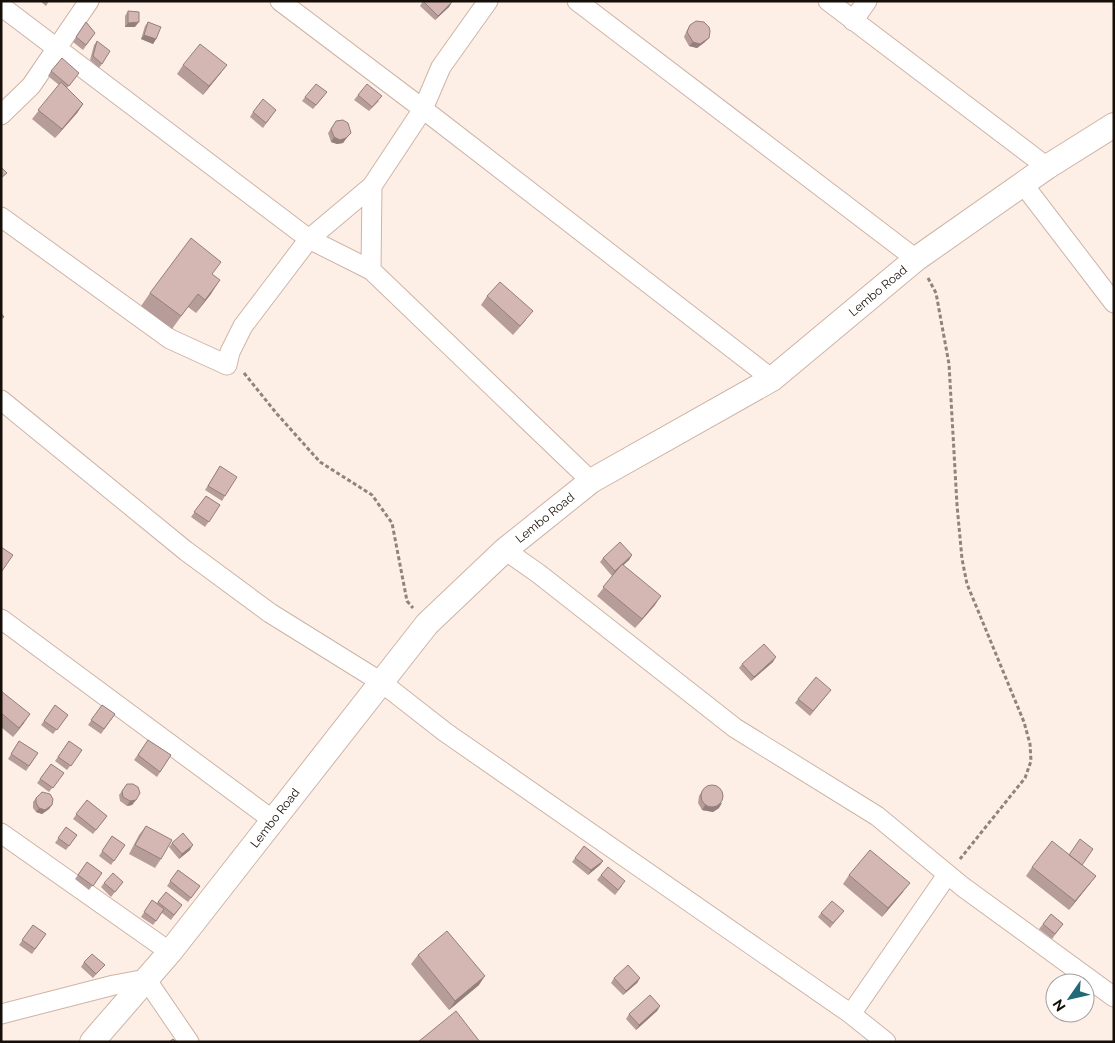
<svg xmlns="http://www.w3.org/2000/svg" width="1115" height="1043" font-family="Raleway,sans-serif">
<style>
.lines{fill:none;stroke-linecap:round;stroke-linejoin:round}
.minor-casing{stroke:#cdb4a6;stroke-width:21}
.tertiary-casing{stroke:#cdb4a6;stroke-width:26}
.path{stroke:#8f837c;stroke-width:3;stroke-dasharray:4 2.5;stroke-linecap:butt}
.minor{stroke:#fff;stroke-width:19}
.tertiary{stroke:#fff;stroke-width:24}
.wall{fill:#b69d9a}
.shaded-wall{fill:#947f7d}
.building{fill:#d4b6b3;stroke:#947f7d}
.labels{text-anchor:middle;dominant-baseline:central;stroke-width:4;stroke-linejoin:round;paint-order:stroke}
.street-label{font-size:12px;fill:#160e09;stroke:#fff}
</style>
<rect width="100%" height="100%" fill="#feefe6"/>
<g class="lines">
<defs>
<path id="minor" d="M 280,1 L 423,109 L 772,379
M 577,1 L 916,259
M 828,1 L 1047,167
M 1,6 L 309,239 L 371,270 L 591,481
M 853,21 L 867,1
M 1,115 L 31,86 L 89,1
M 1023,184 L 1114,303
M 1,217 L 170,339 L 227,365 L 230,352 L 243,326 L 309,239 L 372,186 L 423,109 L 441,67 L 488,1
M 371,270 L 372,186
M 1,400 L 186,551 L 270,613 L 381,682 L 445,732 L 851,1014 L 886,1042
M 505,550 L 539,574 L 735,728 L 877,816 L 963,887 L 1114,997
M 1,619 L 274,821
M 1,833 L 170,952
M 1,1014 L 114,985 L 146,979 L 189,1042
M 851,1014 L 947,875"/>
<path id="tertiary" d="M 92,1042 L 170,952 L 427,624 L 505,550 L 591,481 L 772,379 L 916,259 L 1047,167 L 1114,125"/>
</defs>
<use href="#minor" class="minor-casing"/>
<use href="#tertiary" class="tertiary-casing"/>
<path class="path" d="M 928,278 L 936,293 L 949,364 L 957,505 L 962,559 L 967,584 L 1024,722 L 1030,744 L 1031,761 L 1025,778 L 960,859
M 244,373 L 277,414 L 320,462 L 372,495 L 392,523 L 407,601 L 413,608"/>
<use href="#minor" class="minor"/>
<use href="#tertiary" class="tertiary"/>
</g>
<path class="wall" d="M 40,1 L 49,1 L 46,6 Z
M 423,1 L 452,2 L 449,7 L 435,20 L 420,6 Z
M 128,11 L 135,27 L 125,27 L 125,16 Z
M 86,22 L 95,33 L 83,50 L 73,42 Z
M 148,22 L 156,39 L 153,44 L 141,39 L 145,26 Z
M 690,25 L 705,42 L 697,48 L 689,46 L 684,37 L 687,30 Z
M 97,41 L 102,64 L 99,68 L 90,60 L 94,45 Z
M 183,65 L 227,65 L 203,95 L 177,74 Z
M 51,71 L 76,77 L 67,88 L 83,104 L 77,113 L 55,138 L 32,119 L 59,85 L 48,76 Z
M 358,95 L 379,101 L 369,111 L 354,100 Z
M 324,96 L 313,109 L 302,101 L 305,97 Z
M 276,110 L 263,128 L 250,117 L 253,112 Z
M 336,121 L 351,133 L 343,143 L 337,144 L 331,142 L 328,133 Z
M 212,274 L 211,294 L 196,313 L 188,307 L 172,329 L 141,306 L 150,293 Z
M 487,296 L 526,320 L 513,335 L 481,305 Z
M 220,466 L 225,496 L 222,501 L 205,490 Z
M 206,496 L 220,505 L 205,527 L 191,517 Z
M 632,555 L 629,560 L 623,565 L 655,605 L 635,628 L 597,596 L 616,572 L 612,576 L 600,562 L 603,558 Z
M 773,662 L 751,681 L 739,668 L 742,664 Z
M 831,690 L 810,716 L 795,703 L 798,699 Z
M 1,691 L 24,723 L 13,737 L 1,727 Z
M 55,705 L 68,715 L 53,734 L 41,725 Z
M 102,705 L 115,714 L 101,734 L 88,725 Z
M 148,740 L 171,755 L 157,777 L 134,760 Z
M 19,741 L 38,753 L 26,771 L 8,759 Z
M 69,741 L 82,750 L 67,770 L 55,761 Z
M 51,764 L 64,773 L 49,792 L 37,783 Z
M 127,784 L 136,800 L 132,805 L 127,806 L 120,801 L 119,795 Z
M 702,791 L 719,808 L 713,812 L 702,810 L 698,803 L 699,796 Z
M 36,798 L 52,805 L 49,809 L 42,814 L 36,812 L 33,808 L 33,802 Z
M 87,800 L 107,816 L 93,834 L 73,819 Z
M 146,826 L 161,859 L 155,868 L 129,854 L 139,835 Z
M 66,827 L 77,835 L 66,850 L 55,843 Z
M 112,836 L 125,845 L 111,865 L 99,856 Z
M 172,843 L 190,850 L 179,859 L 169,847 Z
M 584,846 L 603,861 L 600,865 L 588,875 L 572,862 Z
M 87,862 L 102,873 L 89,890 L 75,879 Z
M 1082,865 L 1096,876 L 1069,910 L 1026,876 L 1032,867 Z
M 178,870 L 200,886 L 188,902 L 167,886 Z
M 601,875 L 622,886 L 615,895 L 597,880 Z
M 849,875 L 903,892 L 882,917 L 843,884 Z
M 123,882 L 111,897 L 101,887 L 104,883 Z
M 166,892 L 182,905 L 171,920 L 162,913 L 153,925 L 141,917 L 152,900 L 157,903 Z
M 844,911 L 830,928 L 818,917 L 821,913 Z
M 1051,914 L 1063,924 L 1052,939 L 1039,929 Z
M 33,925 L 46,934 L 32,954 L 19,945 Z
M 418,955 L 479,985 L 449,1010 L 411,964 Z
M 84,962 L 101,969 L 93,978 L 81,967 Z
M 614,978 L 640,978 L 637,983 L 623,995 L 611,983 Z
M 660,1006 L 657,1011 L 636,1030 L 626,1019 L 629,1014 Z"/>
<path class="shaded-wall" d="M 452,2 L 449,7 L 435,20 L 438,16 Z
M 139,22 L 135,27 L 125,27 L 128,23 Z
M 144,35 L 156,39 L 153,44 L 141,39 Z
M 709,38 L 705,42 L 697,48 L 689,46 L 693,42 Z
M 227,65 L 220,74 L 203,95 L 209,86 Z
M 83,104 L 77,113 L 55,138 L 62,129 Z
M 334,137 L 346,138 L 343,143 L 337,144 L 331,142 Z
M 220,280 L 211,294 L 196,313 L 205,300 Z
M 632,555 L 629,560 L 612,576 L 615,571 Z
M 661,596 L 655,605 L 635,628 L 642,619 Z
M 776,657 L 773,662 L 751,681 L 754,677 Z
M 30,714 L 24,723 L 13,737 L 19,728 Z
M 136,800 L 132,805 L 127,806 L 130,801 Z
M 722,803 L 719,808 L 713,812 L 702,810 L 705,805 Z
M 52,805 L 49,809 L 42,814 L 36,812 L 39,808 Z
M 193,845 L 190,850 L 179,859 L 182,854 Z
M 603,861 L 600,865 L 588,875 L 591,870 Z
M 1096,876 L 1089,885 L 1069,910 L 1075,901 Z
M 910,883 L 903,892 L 882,917 L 888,908 Z
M 485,976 L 479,985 L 449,1010 L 455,1001 Z
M 640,978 L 637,983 L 623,995 L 626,991 Z
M 660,1006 L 657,1011 L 636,1030 L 639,1025 Z"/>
<path class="building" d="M 423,1 L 451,1 L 452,2 L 438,16 Z
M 128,11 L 139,12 L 139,22 L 128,23 Z
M 696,21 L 704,22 L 709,27 L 710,31 L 709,38 L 700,44 L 693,42 L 687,32 L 690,25 Z
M 86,22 L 95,33 L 86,45 L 76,37 Z
M 148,22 L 161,27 L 156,39 L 144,35 Z
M 97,41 L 110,51 L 102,64 L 93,56 Z
M 200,44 L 227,65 L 209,86 L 183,65 Z
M 62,58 L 79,73 L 69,86 L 51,71 Z
M 61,82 L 83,104 L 62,129 L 38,110 Z
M 316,84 L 327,92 L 316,105 L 305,97 Z
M 367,84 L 382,96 L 372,107 L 358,95 Z
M 263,99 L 276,110 L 266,123 L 253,112 Z
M 343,120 L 348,123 L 351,133 L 346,138 L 340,140 L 334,137 L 331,129 L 336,121 Z
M 1,167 L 7,173 L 1,178 Z
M 191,238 L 221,262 L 212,274 L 220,280 L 205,300 L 198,294 L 181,316 L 150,293 Z
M 500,282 L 533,311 L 520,326 L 487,296 Z
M 1,313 L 4,317 L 1,319 Z
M 220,466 L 237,477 L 225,496 L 208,486 Z
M 206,496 L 220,505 L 209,522 L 194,512 Z
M 620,542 L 632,555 L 615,571 L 603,558 Z
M 1,547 L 13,555 L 2,571 L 1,570 Z
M 622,564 L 661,596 L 642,619 L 603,587 Z
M 764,644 L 776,657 L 754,677 L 742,664 Z
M 816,677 L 831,690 L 813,711 L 798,699 Z
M 1,691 L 30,714 L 19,728 L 1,713 Z
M 55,705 L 68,715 L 57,730 L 44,721 Z
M 102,705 L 115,714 L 104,729 L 91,720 Z
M 148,740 L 171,755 L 160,772 L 138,755 Z
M 19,741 L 38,753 L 29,766 L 11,754 Z
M 69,741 L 82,750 L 71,766 L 58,757 Z
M 51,764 L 64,773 L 53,788 L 40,779 Z
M 127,784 L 133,784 L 138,787 L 140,793 L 136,800 L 130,801 L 123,797 L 122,791 Z
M701 796a11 11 0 1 1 22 0a11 11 0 1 1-22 0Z
M 42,792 L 50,794 L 53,799 L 52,805 L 45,810 L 39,808 L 36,803 L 36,798 Z
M 87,800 L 107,816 L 96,830 L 76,814 Z
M 146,826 L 172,840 L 161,859 L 135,845 Z
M 66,827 L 77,835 L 69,846 L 58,838 Z
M 183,833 L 193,845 L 182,854 L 172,843 Z
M 112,836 L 125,845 L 114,861 L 102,851 Z
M 1080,839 L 1093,849 L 1082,865 L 1069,855 Z
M 1052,841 L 1096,876 L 1075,901 L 1032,867 Z
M 584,846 L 603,861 L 591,870 L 575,858 Z
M 870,850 L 910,883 L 888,908 L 849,875 Z
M 87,862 L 102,873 L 93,886 L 78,875 Z
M 608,867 L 625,881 L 618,890 L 601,875 Z
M 178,870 L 200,886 L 191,898 L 170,881 Z
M 113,873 L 123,882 L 115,892 L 104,883 Z
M 166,892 L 182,905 L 174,915 L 158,902 Z
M 152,900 L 164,909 L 156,921 L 144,912 Z
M 832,901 L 844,911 L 833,923 L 821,913 Z
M 1051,914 L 1063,924 L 1055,934 L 1043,924 Z
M 33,925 L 46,934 L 35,949 L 22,940 Z
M 447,931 L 485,976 L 455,1001 L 418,955 Z
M 92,954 L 105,965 L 96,974 L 84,962 Z
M 628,965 L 640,978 L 626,991 L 614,978 Z
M 650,995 L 660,1006 L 639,1025 L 629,1014 Z
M 456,1011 L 480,1042 L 418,1042 Z
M 173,1039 L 176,1042 L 169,1042 Z"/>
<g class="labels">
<g class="street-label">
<text transform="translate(878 291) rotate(-40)">Lembo Road</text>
<text transform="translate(545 518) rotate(-39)">Lembo Road</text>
<text transform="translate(275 818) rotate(-52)">Lembo Road</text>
</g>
</g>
<rect width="1115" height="1043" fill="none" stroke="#160e09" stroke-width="5"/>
<g transform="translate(1070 998) rotate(236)"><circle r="24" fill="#ffffff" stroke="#a29f9d"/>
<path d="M0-4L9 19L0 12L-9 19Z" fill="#236978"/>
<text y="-8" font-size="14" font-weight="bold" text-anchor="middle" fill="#160e09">N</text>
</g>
</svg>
